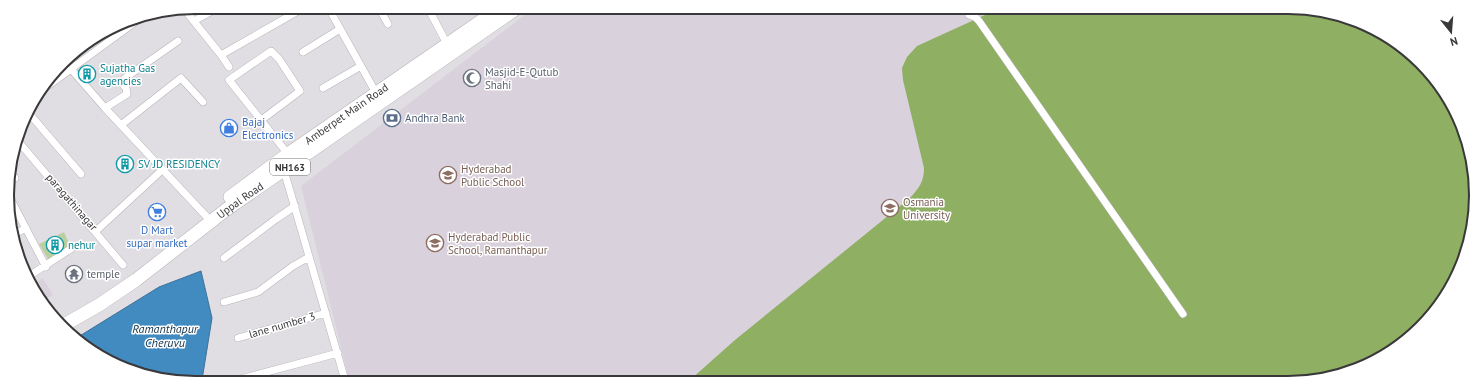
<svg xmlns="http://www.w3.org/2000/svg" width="1483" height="390" font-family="'PT Sans',sans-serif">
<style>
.built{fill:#d9d1dc}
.green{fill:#bacfa0}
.forest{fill:#8faf62}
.water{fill:#418bc0;stroke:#3f7298}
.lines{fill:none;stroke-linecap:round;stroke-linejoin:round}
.street-casing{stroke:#b7b3b8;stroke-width:8}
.highway-casing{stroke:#b7b3b8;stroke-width:14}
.street{stroke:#fff;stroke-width:7}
.highway{stroke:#fff;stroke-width:13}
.labels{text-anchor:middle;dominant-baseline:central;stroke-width:3;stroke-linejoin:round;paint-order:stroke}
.shield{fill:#fff;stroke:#747475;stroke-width:1}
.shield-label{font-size:10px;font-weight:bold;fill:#39383a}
.culture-label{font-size:11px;fill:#0d838f;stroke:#fff;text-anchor:start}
.worship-label{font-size:11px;fill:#5b616d;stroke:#fff;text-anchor:start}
.street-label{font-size:11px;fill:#39383a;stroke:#fff}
.service-label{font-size:11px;fill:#4e5e75;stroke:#fff;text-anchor:start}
.shop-label{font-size:11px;fill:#366cbe;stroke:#fff;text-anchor:start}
.education-label{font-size:11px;fill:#785e54;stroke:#fff;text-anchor:start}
.water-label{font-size:12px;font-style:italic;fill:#123249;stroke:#fff}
.rim{fill:none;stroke:#39383a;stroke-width:2}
</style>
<rect width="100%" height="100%" fill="#e1dee3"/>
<path class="built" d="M 534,8 L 1324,11 L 1392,39 L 1444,90 L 1472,158 L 1472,231 L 1457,278 L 1421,328 L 1371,364 L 1312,381 L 349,380 L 301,186 Z
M 43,278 L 53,295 L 42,301 L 33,284 Z"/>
<path class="green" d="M 64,232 L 70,246 L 48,259 L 39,244 Z"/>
<path class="forest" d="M 996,10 L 1324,11 L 1392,39 L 1444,90 L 1472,158 L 1472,231 L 1457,278 L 1421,328 L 1371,364 L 1312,381 L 690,380 L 735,340 L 910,198 C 919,188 924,182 924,168 L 903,80 L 902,68 L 907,57 L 917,46 Z"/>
<path class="water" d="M 201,271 L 212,318 L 202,380 L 159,379 L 101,358 L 78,337 L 159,287 Z"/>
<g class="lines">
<defs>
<path id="street" d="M 328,7 L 376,93
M 379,8 L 388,24
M 428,8 L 447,44
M 184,9 L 221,55 L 305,7
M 969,15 L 975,17 L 979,21 L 1183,314
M 194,21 L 219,7
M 303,52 L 340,29
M 221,55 L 229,67
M 71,69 L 105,108 L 206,216
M 45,88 L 142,17
M 323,88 L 361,66
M 105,108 L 127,94 L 126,88 L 122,83 L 125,78 L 178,41
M 27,111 L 81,174
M 260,121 L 300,91 L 279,59 L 271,51 L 229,80 L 288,154
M 121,125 L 181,78 L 203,102
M 18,141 L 123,265
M 283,167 L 345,380
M 8,181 L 15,178
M 9,196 L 46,267
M 96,231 L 162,170
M 13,235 L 26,228
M 224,258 L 276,219 L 295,206
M 29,276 L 72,248
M 224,302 L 258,292 L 293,266 L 309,257
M 238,338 L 326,313
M 237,380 L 338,353"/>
<g id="highway">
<path id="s1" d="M 230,197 L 288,154 L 500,8"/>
<path id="s2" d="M 64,325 L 99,305 L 136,280 L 227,209 L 517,8"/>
</g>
</defs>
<use href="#street" class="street-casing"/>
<use href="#highway" class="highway-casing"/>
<use href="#street" class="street"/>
<use href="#highway" class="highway"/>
</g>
<defs>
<symbol id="building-ring" viewBox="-11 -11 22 22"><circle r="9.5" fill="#fff" stroke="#0f9aa8" stroke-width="1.5"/><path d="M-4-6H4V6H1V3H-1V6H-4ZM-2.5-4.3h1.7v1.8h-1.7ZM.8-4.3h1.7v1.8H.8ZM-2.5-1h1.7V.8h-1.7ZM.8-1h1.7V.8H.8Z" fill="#0f9aa8"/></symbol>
<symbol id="mosque-ring" viewBox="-11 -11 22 22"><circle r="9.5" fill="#fff" stroke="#6b7280" stroke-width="1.5"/><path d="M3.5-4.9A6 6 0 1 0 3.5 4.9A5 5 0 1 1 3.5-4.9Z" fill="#6b7280"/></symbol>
<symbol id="bank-ring" viewBox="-11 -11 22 22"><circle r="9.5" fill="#fff" stroke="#5c6f8a" stroke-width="1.5"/><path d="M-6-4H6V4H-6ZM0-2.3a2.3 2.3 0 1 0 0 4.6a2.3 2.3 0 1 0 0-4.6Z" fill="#5c6f8a"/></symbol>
<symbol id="shop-ring" viewBox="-11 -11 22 22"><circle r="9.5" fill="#fff" stroke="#3f7fe0" stroke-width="1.5"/><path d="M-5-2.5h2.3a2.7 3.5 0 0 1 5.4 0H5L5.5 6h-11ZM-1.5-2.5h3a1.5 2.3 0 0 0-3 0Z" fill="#3f7fe0"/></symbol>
<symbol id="school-ring" viewBox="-11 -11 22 22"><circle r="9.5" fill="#fff" stroke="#8d6e63" stroke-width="1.5"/><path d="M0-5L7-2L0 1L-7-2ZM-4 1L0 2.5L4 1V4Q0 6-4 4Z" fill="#8d6e63"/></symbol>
<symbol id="university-ring" viewBox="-11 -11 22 22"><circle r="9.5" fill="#fff" stroke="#8d6e63" stroke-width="1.5"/><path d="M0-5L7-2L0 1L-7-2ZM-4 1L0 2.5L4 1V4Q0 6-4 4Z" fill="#8d6e63"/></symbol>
<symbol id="supermarket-ring" viewBox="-11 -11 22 22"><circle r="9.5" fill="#fff" stroke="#3f7fe0" stroke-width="1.5"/><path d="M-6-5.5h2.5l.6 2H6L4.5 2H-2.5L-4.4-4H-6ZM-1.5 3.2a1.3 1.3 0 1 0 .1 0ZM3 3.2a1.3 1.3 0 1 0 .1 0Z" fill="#3f7fe0"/></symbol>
<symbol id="temple-ring" viewBox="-11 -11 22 22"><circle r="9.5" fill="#fff" stroke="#6b7280" stroke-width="1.5"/><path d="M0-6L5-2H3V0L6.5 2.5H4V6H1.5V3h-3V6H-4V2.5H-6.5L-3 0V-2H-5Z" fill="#6b7280"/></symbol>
</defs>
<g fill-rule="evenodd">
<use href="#building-ring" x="77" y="64" width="20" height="20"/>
<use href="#mosque-ring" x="462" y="68" width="20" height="20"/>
<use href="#bank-ring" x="382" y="108" width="20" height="20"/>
<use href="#shop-ring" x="219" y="118" width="20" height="20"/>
<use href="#building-ring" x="115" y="154" width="20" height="20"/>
<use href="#school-ring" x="438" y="165" width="20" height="20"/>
<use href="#university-ring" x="880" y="198" width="20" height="20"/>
<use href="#supermarket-ring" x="147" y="202" width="20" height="20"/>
<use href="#school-ring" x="425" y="233" width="20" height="20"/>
<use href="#building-ring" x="45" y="235" width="20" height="20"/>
<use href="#temple-ring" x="64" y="264" width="20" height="20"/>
</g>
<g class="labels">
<rect class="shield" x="270" y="159" width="40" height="16" rx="3"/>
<g class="shield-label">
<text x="290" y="167">NH163</text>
</g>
<g class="culture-label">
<text x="100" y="68">Sujatha Gas<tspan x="100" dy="13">agencies</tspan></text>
<text x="138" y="164">SV JD RESIDENCY</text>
<text x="68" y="245">nehur</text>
</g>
<g class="worship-label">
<text x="485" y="72">Masjid-E-Qutub<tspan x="485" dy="13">Shahi</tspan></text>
<text x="87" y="274">temple</text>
</g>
<g class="street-label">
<text stroke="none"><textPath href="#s1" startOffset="143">Amberpet Main Road</textPath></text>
<text stroke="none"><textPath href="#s2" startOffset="216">Uppal Road</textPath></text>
<text transform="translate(72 202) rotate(49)">paragathinagar</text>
<text transform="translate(282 325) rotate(-16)">lane number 3</text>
</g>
<g class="service-label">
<text x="405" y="118">Andhra Bank</text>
</g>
<g class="shop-label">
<text x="242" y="122">Bajaj<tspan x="242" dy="13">Electronics</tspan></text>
<text x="157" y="230" text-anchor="middle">D Mart<tspan x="157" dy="13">supar market</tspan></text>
</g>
<g class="education-label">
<text x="461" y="169">Hyderabad<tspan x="461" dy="13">Public School</tspan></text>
<text x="903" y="202">Osmania<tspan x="903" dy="13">University</tspan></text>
<text x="448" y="237">Hyderabad Public<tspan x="448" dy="13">School, Ramanthapur</tspan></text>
</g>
<g class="water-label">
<text x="165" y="328">Ramanthapur<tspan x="165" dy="14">Cheruvu</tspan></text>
</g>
</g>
<path d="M0 0H1483V390H0ZM195 14H1288A181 181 0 0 1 1469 195V195A181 181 0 0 1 1288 376H195A181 181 0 0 1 14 195V195A181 181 0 0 1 195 14Z" fill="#fff" fill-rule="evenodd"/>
<path class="rim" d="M195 14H1288A181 181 0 0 1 1469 195V195A181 181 0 0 1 1288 376H195A181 181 0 0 1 14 195V195A181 181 0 0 1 195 14Z"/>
<g transform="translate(1451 32) rotate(163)" stroke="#ffffff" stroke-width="3" paint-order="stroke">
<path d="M0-3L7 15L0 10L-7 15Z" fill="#39383a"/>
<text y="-6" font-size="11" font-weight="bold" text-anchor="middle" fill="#39383a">N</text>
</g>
</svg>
